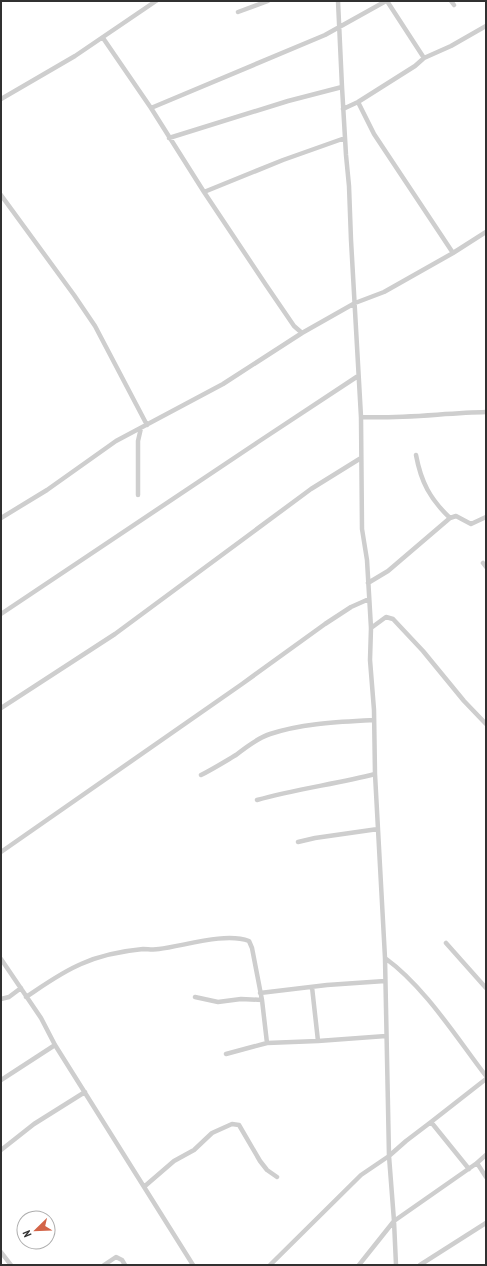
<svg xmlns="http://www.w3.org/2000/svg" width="487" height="1266" font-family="'PT Sans Narrow',sans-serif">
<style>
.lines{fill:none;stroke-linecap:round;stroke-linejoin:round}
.street{stroke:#cecece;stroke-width:4.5}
</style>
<rect width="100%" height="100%" fill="#fff"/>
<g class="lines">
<path class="street" d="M 338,1 L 342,87 L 346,155 L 349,186 L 351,240 L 361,417 L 362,529 L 367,560 L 371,628 L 370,660 L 374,710 L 375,774 L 385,958 L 389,1156 L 394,1221 L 396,1265
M 387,1 L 424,58
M 451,1 L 454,5
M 238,12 L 268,1
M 103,38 L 151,108 L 204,192 L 266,285 L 294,326 L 302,333 L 355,303 L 384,292 L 453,253 L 486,232
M 1,99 L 75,56 L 156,1
M 358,102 L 374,134 L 453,253
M 151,108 L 325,35 L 386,1
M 343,109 L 358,102 L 415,66 L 424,58 L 451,46 L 486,26
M 169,138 L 288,101 L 342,87
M 204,192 L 283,160 L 345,138
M 1,195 L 74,295 L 95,326 L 147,425
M 361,417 C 402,419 444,413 486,412
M 416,455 C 421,482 430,499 450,518
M 138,495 L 138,441 L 141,428
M 1,518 L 47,490 L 116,441 L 223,384 L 302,333
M 483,563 L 486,567
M 368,583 L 388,571 L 450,518 L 456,516 L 471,524 L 486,517
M 1,614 L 258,442 L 358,376
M 371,628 L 386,617 L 393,619 L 423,651 L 464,701 L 486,724
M 1,708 L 115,634 L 311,489 L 361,458
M 201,775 C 213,769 224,762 236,755 C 246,747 258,738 270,734 C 303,723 339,722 374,720
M 257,800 C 296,789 336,784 375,774
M 298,842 L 315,838 L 378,829
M 1,852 L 242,684 L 325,624 L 351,607 L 369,599
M 446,943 L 486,988
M 385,958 C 425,987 456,1037 486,1076
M 1,959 L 41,1018 L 55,1045 L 193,1265
M 312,987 L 318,1041
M 260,993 L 327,985 L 385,981
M 26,997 C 44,985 62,972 81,964 C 101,955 122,951 143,949 C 148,949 153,950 159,949 C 184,946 225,932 249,941 L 252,948 L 262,1000 L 267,1043
M 195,997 L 218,1002 L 241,999 L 262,1000
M 1,999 L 9,997 L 21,988
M 226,1054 L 267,1043 L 318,1041 L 386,1036
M 1,1080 L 55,1045
M 431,1122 L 469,1169
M 1,1150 L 34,1124 L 85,1092
M 477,1163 L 486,1177
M 145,1186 L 174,1161 L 194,1150 L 212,1133 L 232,1124 L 239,1125 L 260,1161 L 267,1170 L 277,1177
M 1,1252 L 11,1265
M 104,1265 L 116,1257 L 122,1260 L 125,1265
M 270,1265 L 361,1175 L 389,1156 L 406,1141 L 431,1122 L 486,1079
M 359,1265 L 394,1221 L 477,1163 L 486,1155
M 420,1265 L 486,1223"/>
</g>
<rect width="487" height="1266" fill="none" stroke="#313131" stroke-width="4"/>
<g transform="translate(36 1230) rotate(247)"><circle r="19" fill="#ffffff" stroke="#adadad"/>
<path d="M0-3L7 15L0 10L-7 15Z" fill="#d36448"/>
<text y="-6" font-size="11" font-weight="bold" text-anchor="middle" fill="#313131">N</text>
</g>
</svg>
